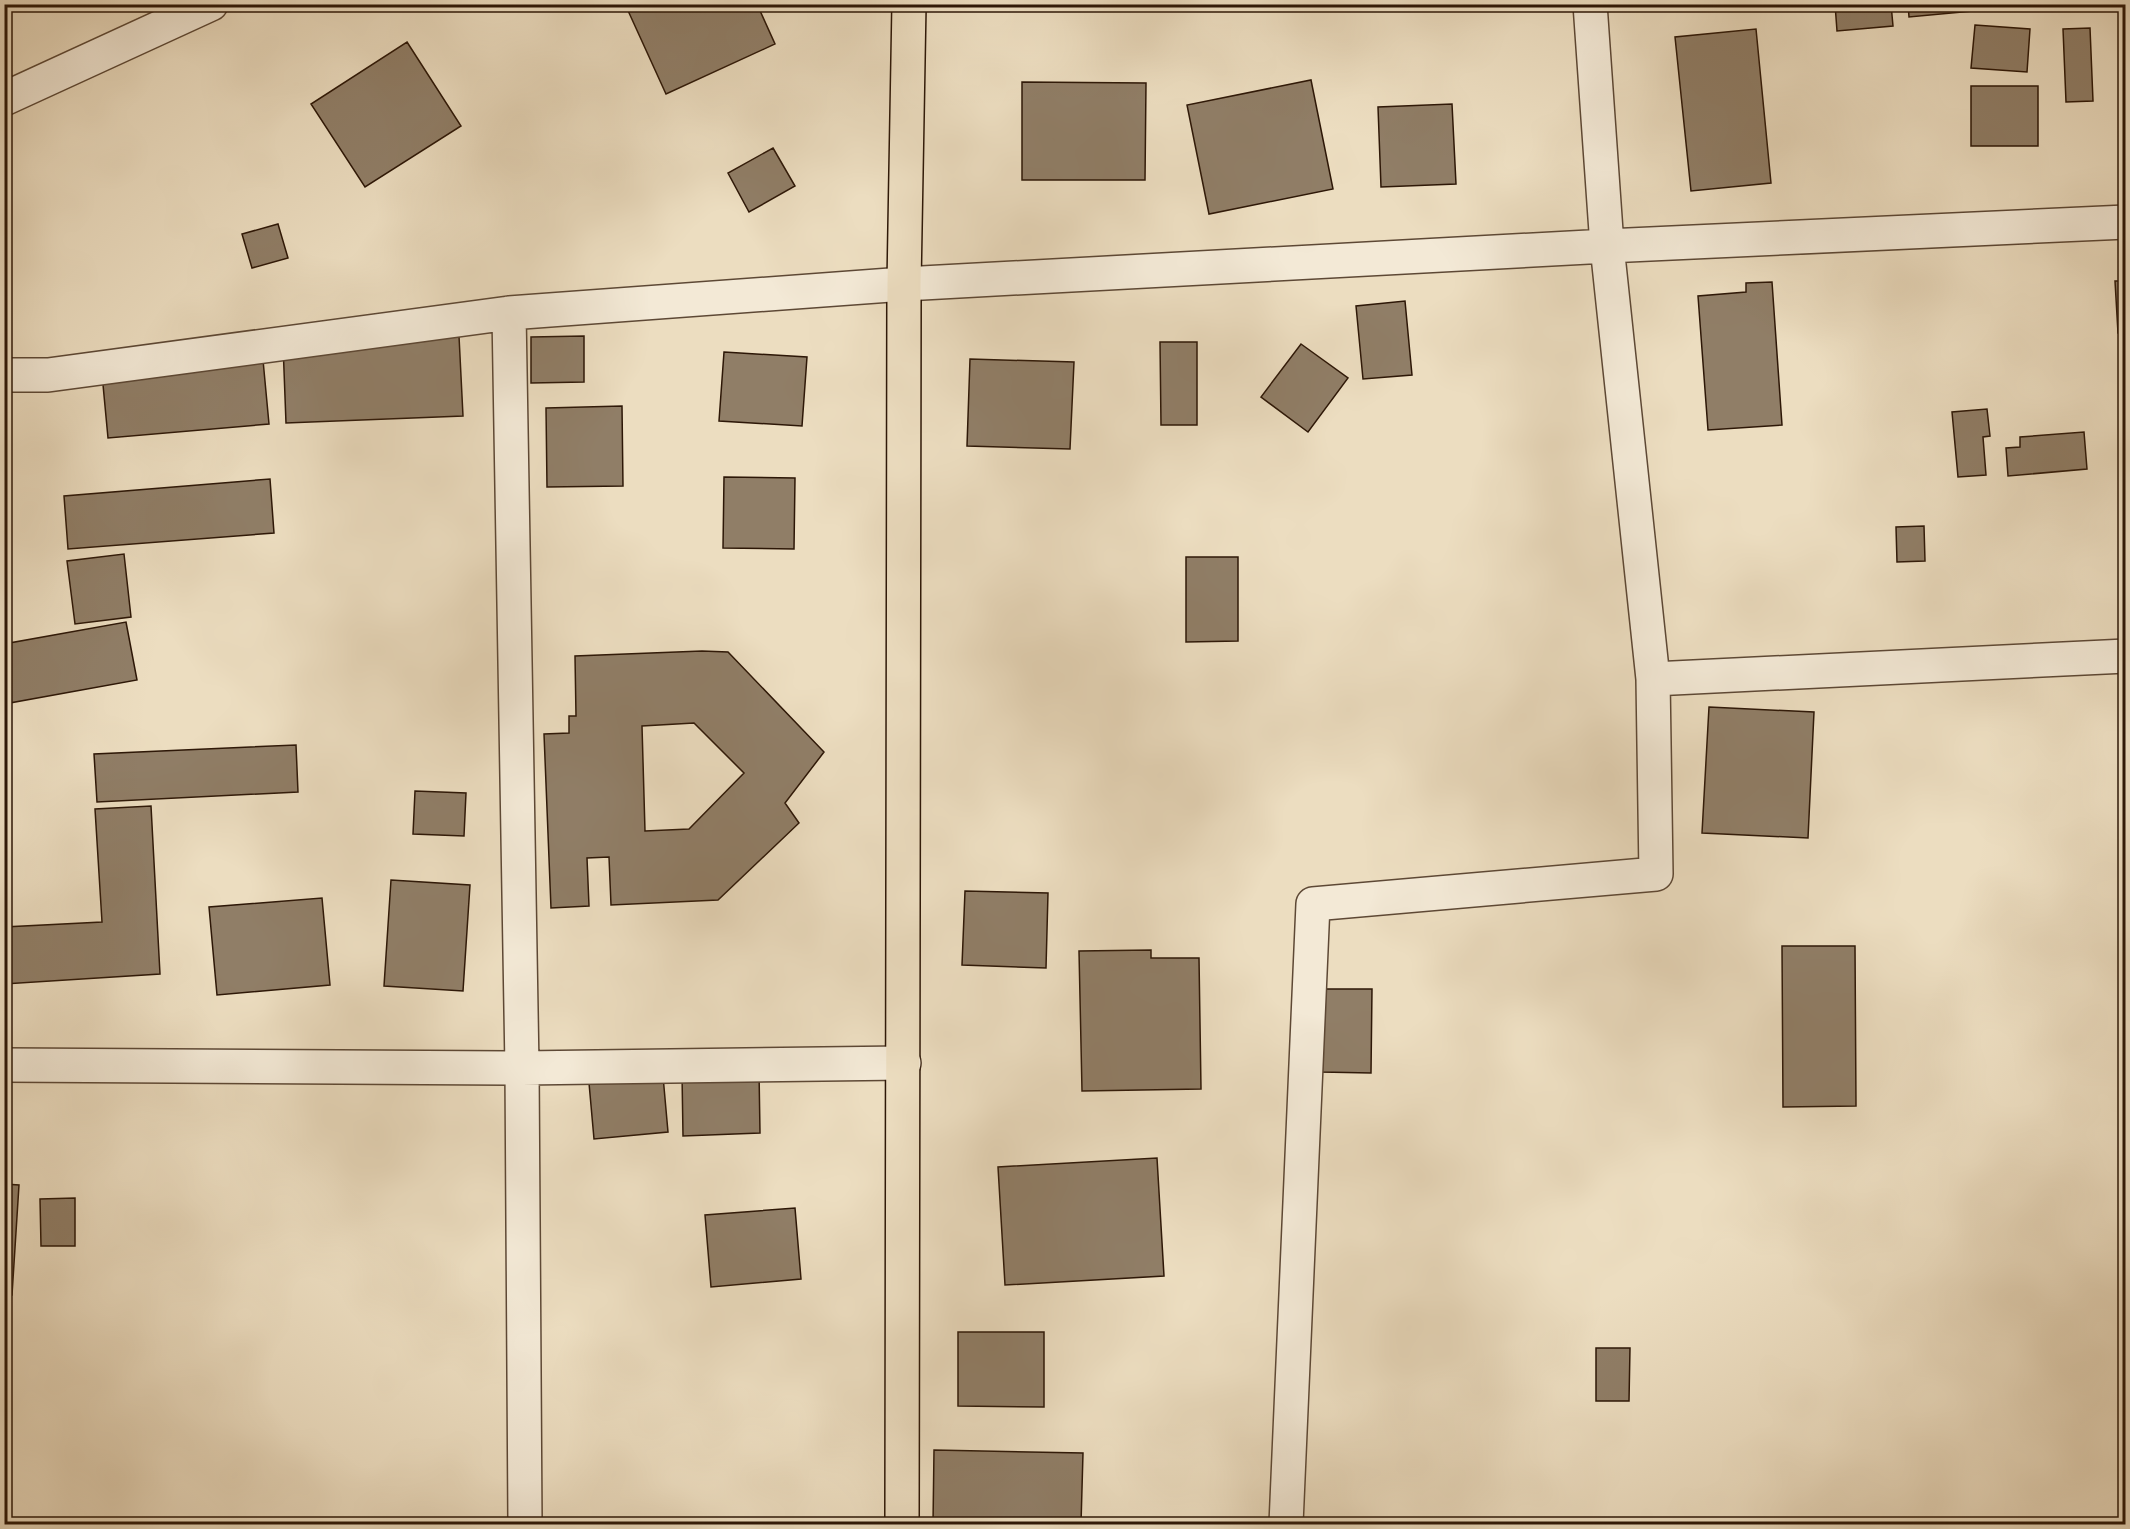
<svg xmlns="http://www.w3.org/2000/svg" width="2130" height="1529" font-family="'Old Standard TT',serif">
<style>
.building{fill:#907e67;stroke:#2d1707;stroke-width:1.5;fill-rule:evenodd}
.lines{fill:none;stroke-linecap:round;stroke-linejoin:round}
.minor-casing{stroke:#5d4835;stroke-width:36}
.major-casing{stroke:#2d1707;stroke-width:36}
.minor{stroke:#f3e9d6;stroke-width:33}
.major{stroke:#ecddc0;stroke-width:33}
</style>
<rect width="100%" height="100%" fill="#ecddc0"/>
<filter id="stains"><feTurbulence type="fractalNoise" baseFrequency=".00333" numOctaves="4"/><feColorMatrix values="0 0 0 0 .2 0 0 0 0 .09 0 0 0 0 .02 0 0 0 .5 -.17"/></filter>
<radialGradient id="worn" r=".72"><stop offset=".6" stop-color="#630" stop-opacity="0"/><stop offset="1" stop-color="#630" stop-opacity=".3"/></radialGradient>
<path class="building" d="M 625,4 L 757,4 L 775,44 L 666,94 Z
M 1835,4 L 1891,4 L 1893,26 L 1837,31 Z
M 1908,4 L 2025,4 L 2026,6 L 1909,17 Z
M 1975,25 L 2030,29 L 2027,72 L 1971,68 Z
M 2090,28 L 2093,101 L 2066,102 L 2063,29 Z
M 1756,29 L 1771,183 L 1691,191 L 1675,37 Z
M 407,42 L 461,126 L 365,187 L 311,104 Z
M 1311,80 L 1333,189 L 1209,214 L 1187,105 Z
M 1022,82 L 1146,83 L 1145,180 L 1022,180 Z
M 1971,86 L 2038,86 L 2038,146 L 1971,146 Z
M 1452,104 L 1456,184 L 1381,187 L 1378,107 Z
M 773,148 L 795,186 L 749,212 L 728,173 Z
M 278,224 L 288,258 L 252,268 L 242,234 Z
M 2115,281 L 2126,281 L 2126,332 L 2118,333 Z
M 1772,282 L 1782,425 L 1708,430 L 1698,296 L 1746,292 L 1746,283 Z
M 1405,301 L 1412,375 L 1363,379 L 1356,306 Z
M 459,336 L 463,416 L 286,423 L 283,344 Z
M 584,336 L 584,382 L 531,383 L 531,337 Z
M 1160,342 L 1197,342 L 1197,425 L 1161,425 Z
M 1301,344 L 1348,378 L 1308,432 L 1261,397 Z
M 724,352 L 807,357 L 802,426 L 719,421 Z
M 970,359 L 1074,362 L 1070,449 L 967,446 Z
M 263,360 L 269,424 L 108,438 L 102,374 Z
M 622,406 L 623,486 L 547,487 L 546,408 Z
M 1987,409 L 1990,436 L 1983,437 L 1986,475 L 1958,477 L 1952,412 Z
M 2084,432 L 2087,469 L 2008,476 L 2006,448 L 2020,447 L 2020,437 Z
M 724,477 L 795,478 L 794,549 L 723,548 Z
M 270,479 L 274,533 L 68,549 L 64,496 Z
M 1924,526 L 1925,561 L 1897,562 L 1896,527 Z
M 124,554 L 131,617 L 75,624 L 67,561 Z
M 1186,557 L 1238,557 L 1238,641 L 1186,642 Z
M 126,622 L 137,680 L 4,704 L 4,644 Z
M 702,651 L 728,652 L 824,752 L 785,803 L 799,823 L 718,900 L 611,905 L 609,857 L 587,858 L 589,906 L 551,908 L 544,734 L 569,733 L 569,716 L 576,716 L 575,656 ZM 694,723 L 744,773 L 689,829 L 645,831 L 642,726 Z
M 1709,707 L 1814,712 L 1808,838 L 1702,833 Z
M 296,745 L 298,792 L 97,802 L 94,754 Z
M 415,791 L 466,793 L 464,836 L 413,834 Z
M 151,806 L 160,974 L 4,984 L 4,927 L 102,922 L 95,809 Z
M 391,880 L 470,885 L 463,991 L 384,986 Z
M 965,891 L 1048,893 L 1046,968 L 962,965 Z
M 322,898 L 330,985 L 217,995 L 209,907 Z
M 1782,946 L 1855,946 L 1856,1106 L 1783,1107 Z
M 1151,950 L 1151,958 L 1199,958 L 1201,1089 L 1082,1091 L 1079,951 Z
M 1322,989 L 1372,989 L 1371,1073 L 1321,1072 Z
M 759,1071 L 760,1133 L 683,1136 L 682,1074 Z
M 663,1076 L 668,1132 L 594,1139 L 589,1083 Z
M 1157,1158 L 1164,1276 L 1005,1285 L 998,1167 Z
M 4,1184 L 19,1185 L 12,1295 L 4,1295 Z
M 75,1198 L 75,1246 L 41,1246 L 40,1199 Z
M 795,1208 L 801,1279 L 711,1287 L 705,1215 Z
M 958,1332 L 1044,1332 L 1044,1407 L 958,1406 Z
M 1596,1348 L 1630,1348 L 1629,1401 L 1596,1401 Z
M 934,1450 L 1083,1453 L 1081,1524 L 933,1524 Z"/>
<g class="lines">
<defs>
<path id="minor" d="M 1590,4 L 1607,246 L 2126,222
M 4,99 L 211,4
M 509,313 L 522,1068 L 904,1063
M 4,375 L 48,375 L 509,313 L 904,284 L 1607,246 L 1653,679 L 1656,874 L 1313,904 L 1286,1524
M 1653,679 L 2126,656
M 4,1065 L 522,1068 L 525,1524"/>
<path id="major" d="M 902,1524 L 904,284 L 909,4"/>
</defs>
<use href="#minor" class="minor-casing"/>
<use href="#major" class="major-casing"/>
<use href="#minor" class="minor"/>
<use href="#major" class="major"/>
</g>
<rect width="2130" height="1529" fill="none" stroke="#ecddc0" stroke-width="24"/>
<rect x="6" y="6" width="2118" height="1517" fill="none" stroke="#2d1707" stroke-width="3"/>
<rect x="12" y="12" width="2106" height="1505" fill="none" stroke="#2d1707" stroke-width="1.5"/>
<rect width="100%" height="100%" filter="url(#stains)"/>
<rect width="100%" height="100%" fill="url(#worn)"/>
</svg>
